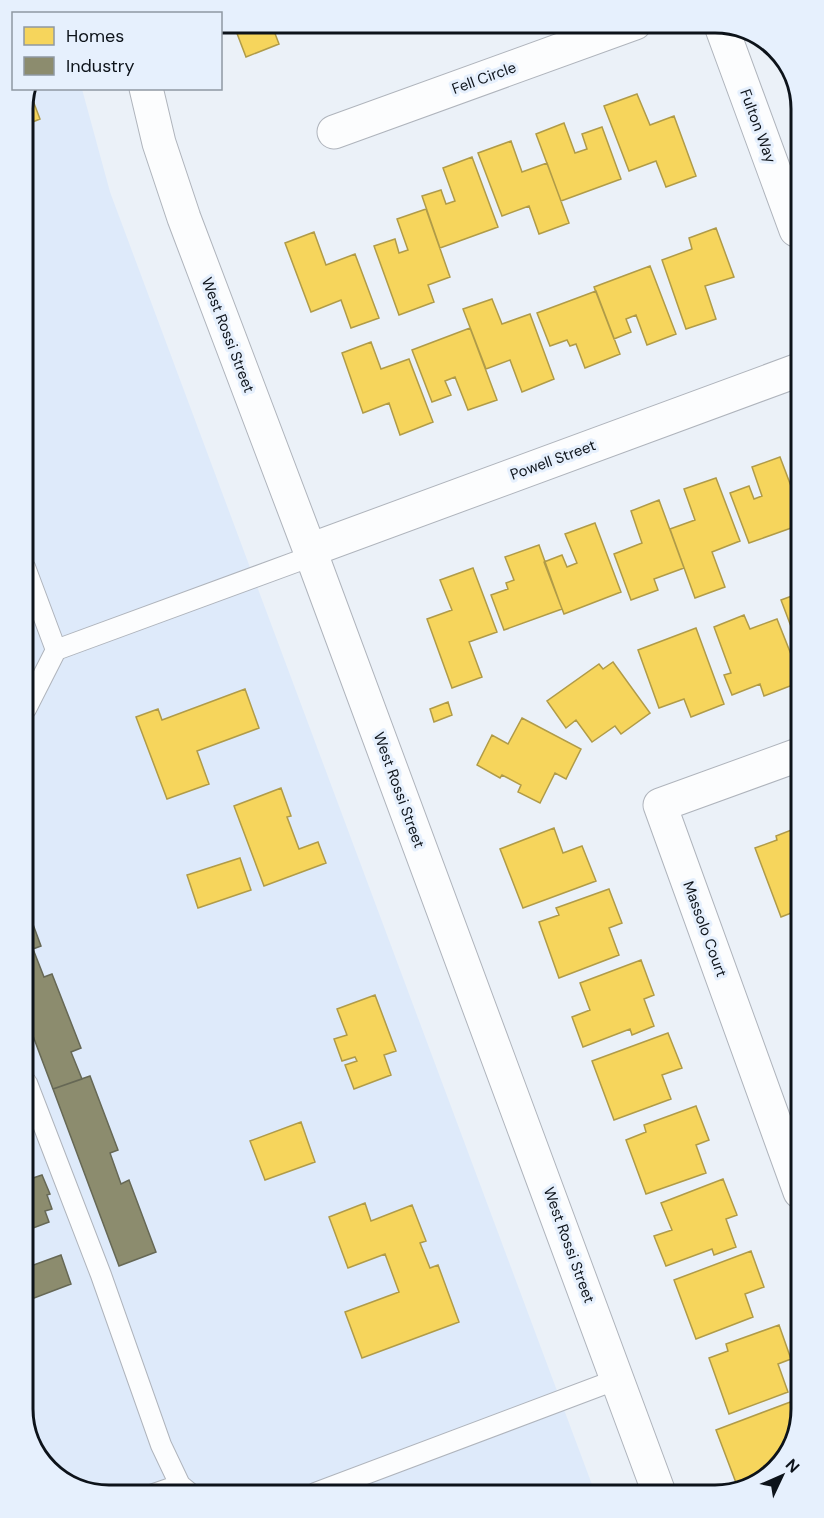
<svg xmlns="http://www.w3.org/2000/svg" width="824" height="1518" font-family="'DM Sans',sans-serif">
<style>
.built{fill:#deeafa}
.homes{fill:#f6d55c;stroke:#b09b48;stroke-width:1.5}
.industry{fill:#8c8c6e;stroke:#666855;stroke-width:1.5}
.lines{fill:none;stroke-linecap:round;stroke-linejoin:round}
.lane-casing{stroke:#afb4bc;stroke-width:22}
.street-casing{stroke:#afb4bc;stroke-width:35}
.secondary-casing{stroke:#afb4bc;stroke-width:35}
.lane{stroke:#fcfdfe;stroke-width:20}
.street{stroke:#fcfdfe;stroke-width:33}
.secondary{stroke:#fcfdfe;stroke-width:33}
.labels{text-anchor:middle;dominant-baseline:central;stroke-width:6;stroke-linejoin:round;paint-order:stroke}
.street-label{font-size:15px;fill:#0d131a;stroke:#e6f0fd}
.rim{fill:none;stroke:#0d131a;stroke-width:3}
</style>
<rect width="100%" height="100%" fill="#ebf1f8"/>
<path class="built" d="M 29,89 L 82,89 L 110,192 L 594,1490 L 103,1495 L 61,1481 L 29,1443 L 23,104 Z"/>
<path class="homes" d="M 233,23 L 271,23 L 279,44 L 246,57 Z
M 29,90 L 40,119 L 23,126 L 23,103 Z
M 637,94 L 650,125 L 674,116 L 696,176 L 666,187 L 656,161 L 629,171 L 604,106 Z
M 564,123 L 575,153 L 587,149 L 582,134 L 602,127 L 621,179 L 561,201 L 536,134 Z
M 511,141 L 522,172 L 547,163 L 569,223 L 539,234 L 529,206 L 502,216 L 478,153 Z
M 472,157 L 498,227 L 440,248 L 422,196 L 441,190 L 446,204 L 455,201 L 443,168 Z
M 426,209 L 450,277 L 428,285 L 434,302 L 399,315 L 374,246 L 395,239 L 399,253 L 408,250 L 397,219 Z
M 716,228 L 734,277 L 705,286 L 716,319 L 686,329 L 662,260 L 692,249 L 689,238 Z
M 314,232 L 326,265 L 355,254 L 379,318 L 351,328 L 341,300 L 311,312 L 285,243 Z
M 650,266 L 676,334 L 647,345 L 636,315 L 626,319 L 631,332 L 614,339 L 594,287 Z
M 596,291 L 620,354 L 585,368 L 576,344 L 570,346 L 567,340 L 550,346 L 537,313 Z
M 492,299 L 502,324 L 530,314 L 554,379 L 522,392 L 510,360 L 486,369 L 463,309 Z
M 470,328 L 497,400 L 468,410 L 455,377 L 445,381 L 451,395 L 432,402 L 412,350 Z
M 371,342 L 381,369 L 409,359 L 433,422 L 400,435 L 389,403 L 363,413 L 342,353 Z
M 780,457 L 797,502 L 797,526 L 749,543 L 730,493 L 749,486 L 754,499 L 762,496 L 752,467 Z
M 716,478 L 740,541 L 712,552 L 725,587 L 695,598 L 670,529 L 695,520 L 684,489 Z
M 659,500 L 684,568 L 654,579 L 658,590 L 631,600 L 614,554 L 642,543 L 631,511 Z
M 595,523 L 621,592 L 564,614 L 544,562 L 562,555 L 567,567 L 577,563 L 565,534 Z
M 539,545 L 562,609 L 504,630 L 491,595 L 508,589 L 506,583 L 514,580 L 505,557 Z
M 473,568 L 497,632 L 469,642 L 482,677 L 452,688 L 427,619 L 452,610 L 440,580 Z
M 797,594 L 798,645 L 781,600 Z
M 744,615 L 750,629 L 777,619 L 798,672 L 798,683 L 764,696 L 760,684 L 732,695 L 724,675 L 731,673 L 714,627 Z
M 696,628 L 724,704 L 691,717 L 684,699 L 659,708 L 638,650 Z
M 613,662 L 650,713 L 621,734 L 615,726 L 592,742 L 576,720 L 566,728 L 547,701 L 599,664 L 603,669 Z
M 245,689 L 259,728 L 197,751 L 209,784 L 167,799 L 136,717 L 158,709 L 162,720 Z
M 448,702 L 452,715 L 434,722 L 430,709 Z
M 522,718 L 581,749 L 566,779 L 555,773 L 540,803 L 518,792 L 521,785 L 502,775 L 500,778 L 477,765 L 492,735 L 508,744 Z
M 281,788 L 291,816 L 287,817 L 299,849 L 318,842 L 326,863 L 264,886 L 234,806 Z
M 799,827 L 799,910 L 781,917 L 755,848 L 777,840 L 776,836 Z
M 554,828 L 563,853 L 582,846 L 596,881 L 523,908 L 500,849 Z
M 240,858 L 251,890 L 198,908 L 187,875 Z
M 609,889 L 622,923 L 609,928 L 619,955 L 559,978 L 539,922 L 559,915 L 556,908 Z
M 641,960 L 654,995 L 644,999 L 654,1026 L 632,1035 L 630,1029 L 583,1047 L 572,1017 L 590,1010 L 580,983 Z
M 375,995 L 396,1051 L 384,1055 L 391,1075 L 354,1089 L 345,1065 L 357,1061 L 355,1057 L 342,1061 L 334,1039 L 347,1035 L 337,1009 Z
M 668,1033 L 682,1068 L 662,1075 L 671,1099 L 614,1120 L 592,1061 Z
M 696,1106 L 709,1140 L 696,1145 L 706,1173 L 646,1194 L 626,1140 L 646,1132 L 644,1125 Z
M 301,1122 L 315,1162 L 265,1180 L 250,1141 Z
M 723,1179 L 737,1215 L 726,1219 L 736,1247 L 714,1255 L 712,1249 L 666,1266 L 654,1236 L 672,1230 L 661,1203 Z
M 365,1203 L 371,1221 L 412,1205 L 426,1241 L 420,1243 L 430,1268 L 438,1265 L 459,1322 L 362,1358 L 345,1312 L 399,1292 L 385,1254 L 348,1268 L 329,1217 Z
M 751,1251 L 764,1287 L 745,1294 L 753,1317 L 696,1339 L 674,1280 Z
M 779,1325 L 791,1359 L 778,1364 L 788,1392 L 729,1414 L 709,1358 L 728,1351 L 726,1344 Z
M 793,1401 L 799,1418 L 792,1442 L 786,1444 L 789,1451 L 787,1457 L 758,1481 L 738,1488 L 716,1430 Z"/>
<path class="industry" d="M 27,908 L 41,946 L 33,949 L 44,977 L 52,974 L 81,1048 L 71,1052 L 82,1079 L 53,1089 L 27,1020 Z
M 90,1076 L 118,1150 L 110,1153 L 121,1184 L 129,1180 L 156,1252 L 119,1266 L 53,1089 Z
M 31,1171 L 33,1178 L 42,1175 L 50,1194 L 47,1195 L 52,1209 L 45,1211 L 49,1222 L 28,1230 L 28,1172 Z
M 61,1255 L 71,1284 L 29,1300 L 28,1267 Z"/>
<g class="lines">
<defs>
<path id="lane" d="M 25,567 L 56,650 L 312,556
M 26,709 L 56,650
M 27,1083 L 101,1275 L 161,1445 L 180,1485 L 191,1494
M 315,1493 L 618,1379
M 151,1495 L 180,1485"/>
<path id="street" d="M 720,23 L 796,230
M 334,132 L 635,23
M 310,550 L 796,371
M 798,755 L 660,805 L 800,1192"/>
<path id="secondary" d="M 146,88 L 159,143 L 184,218 L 312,556 L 658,1490"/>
</defs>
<use href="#lane" class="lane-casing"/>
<use href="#street" class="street-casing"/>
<use href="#secondary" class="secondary-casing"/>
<use href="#lane" class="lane"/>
<use href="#street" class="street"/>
<use href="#secondary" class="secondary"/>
</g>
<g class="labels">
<g class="street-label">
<text transform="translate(484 78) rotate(-20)">Fell Circle</text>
<text transform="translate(758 126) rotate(70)">Fulton Way</text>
<text transform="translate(228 335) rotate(69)">West Rossi Street</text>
<text transform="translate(553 460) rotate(-20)">Powell Street</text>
<text transform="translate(399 790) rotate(70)">West Rossi Street</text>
<text transform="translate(705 929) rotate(70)">Massolo Court</text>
<text transform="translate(569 1245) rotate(70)">West Rossi Street</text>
</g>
</g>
<path d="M0 0H824V1518H0ZM109 33H715A76 76 0 0 1 791 109V1409A76 76 0 0 1 715 1485H109A76 76 0 0 1 33 1409V109A76 76 0 0 1 109 33Z" fill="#e6f0fd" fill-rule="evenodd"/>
<path class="rim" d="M109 33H715A76 76 0 0 1 791 109V1409A76 76 0 0 1 715 1485H109A76 76 0 0 1 33 1409V109A76 76 0 0 1 109 33Z"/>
<rect x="12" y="12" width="210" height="78" fill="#e6f0fd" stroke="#8f98a2" stroke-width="1.5"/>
<rect x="24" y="27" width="30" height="18" fill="#f6d55c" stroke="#8f98a2" stroke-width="1.5"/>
<text x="66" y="42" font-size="18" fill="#0d131a">Homes</text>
<rect x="24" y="57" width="30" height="18" fill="#8c8c6e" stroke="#8f98a2" stroke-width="1.5"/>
<text x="66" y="72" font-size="18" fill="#0d131a">Industry</text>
<g transform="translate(782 1476) rotate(46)" stroke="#e6f0fd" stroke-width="4.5" paint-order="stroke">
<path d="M0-4.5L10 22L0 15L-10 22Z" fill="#0d131a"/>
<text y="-9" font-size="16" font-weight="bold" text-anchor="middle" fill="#0d131a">N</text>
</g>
</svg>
